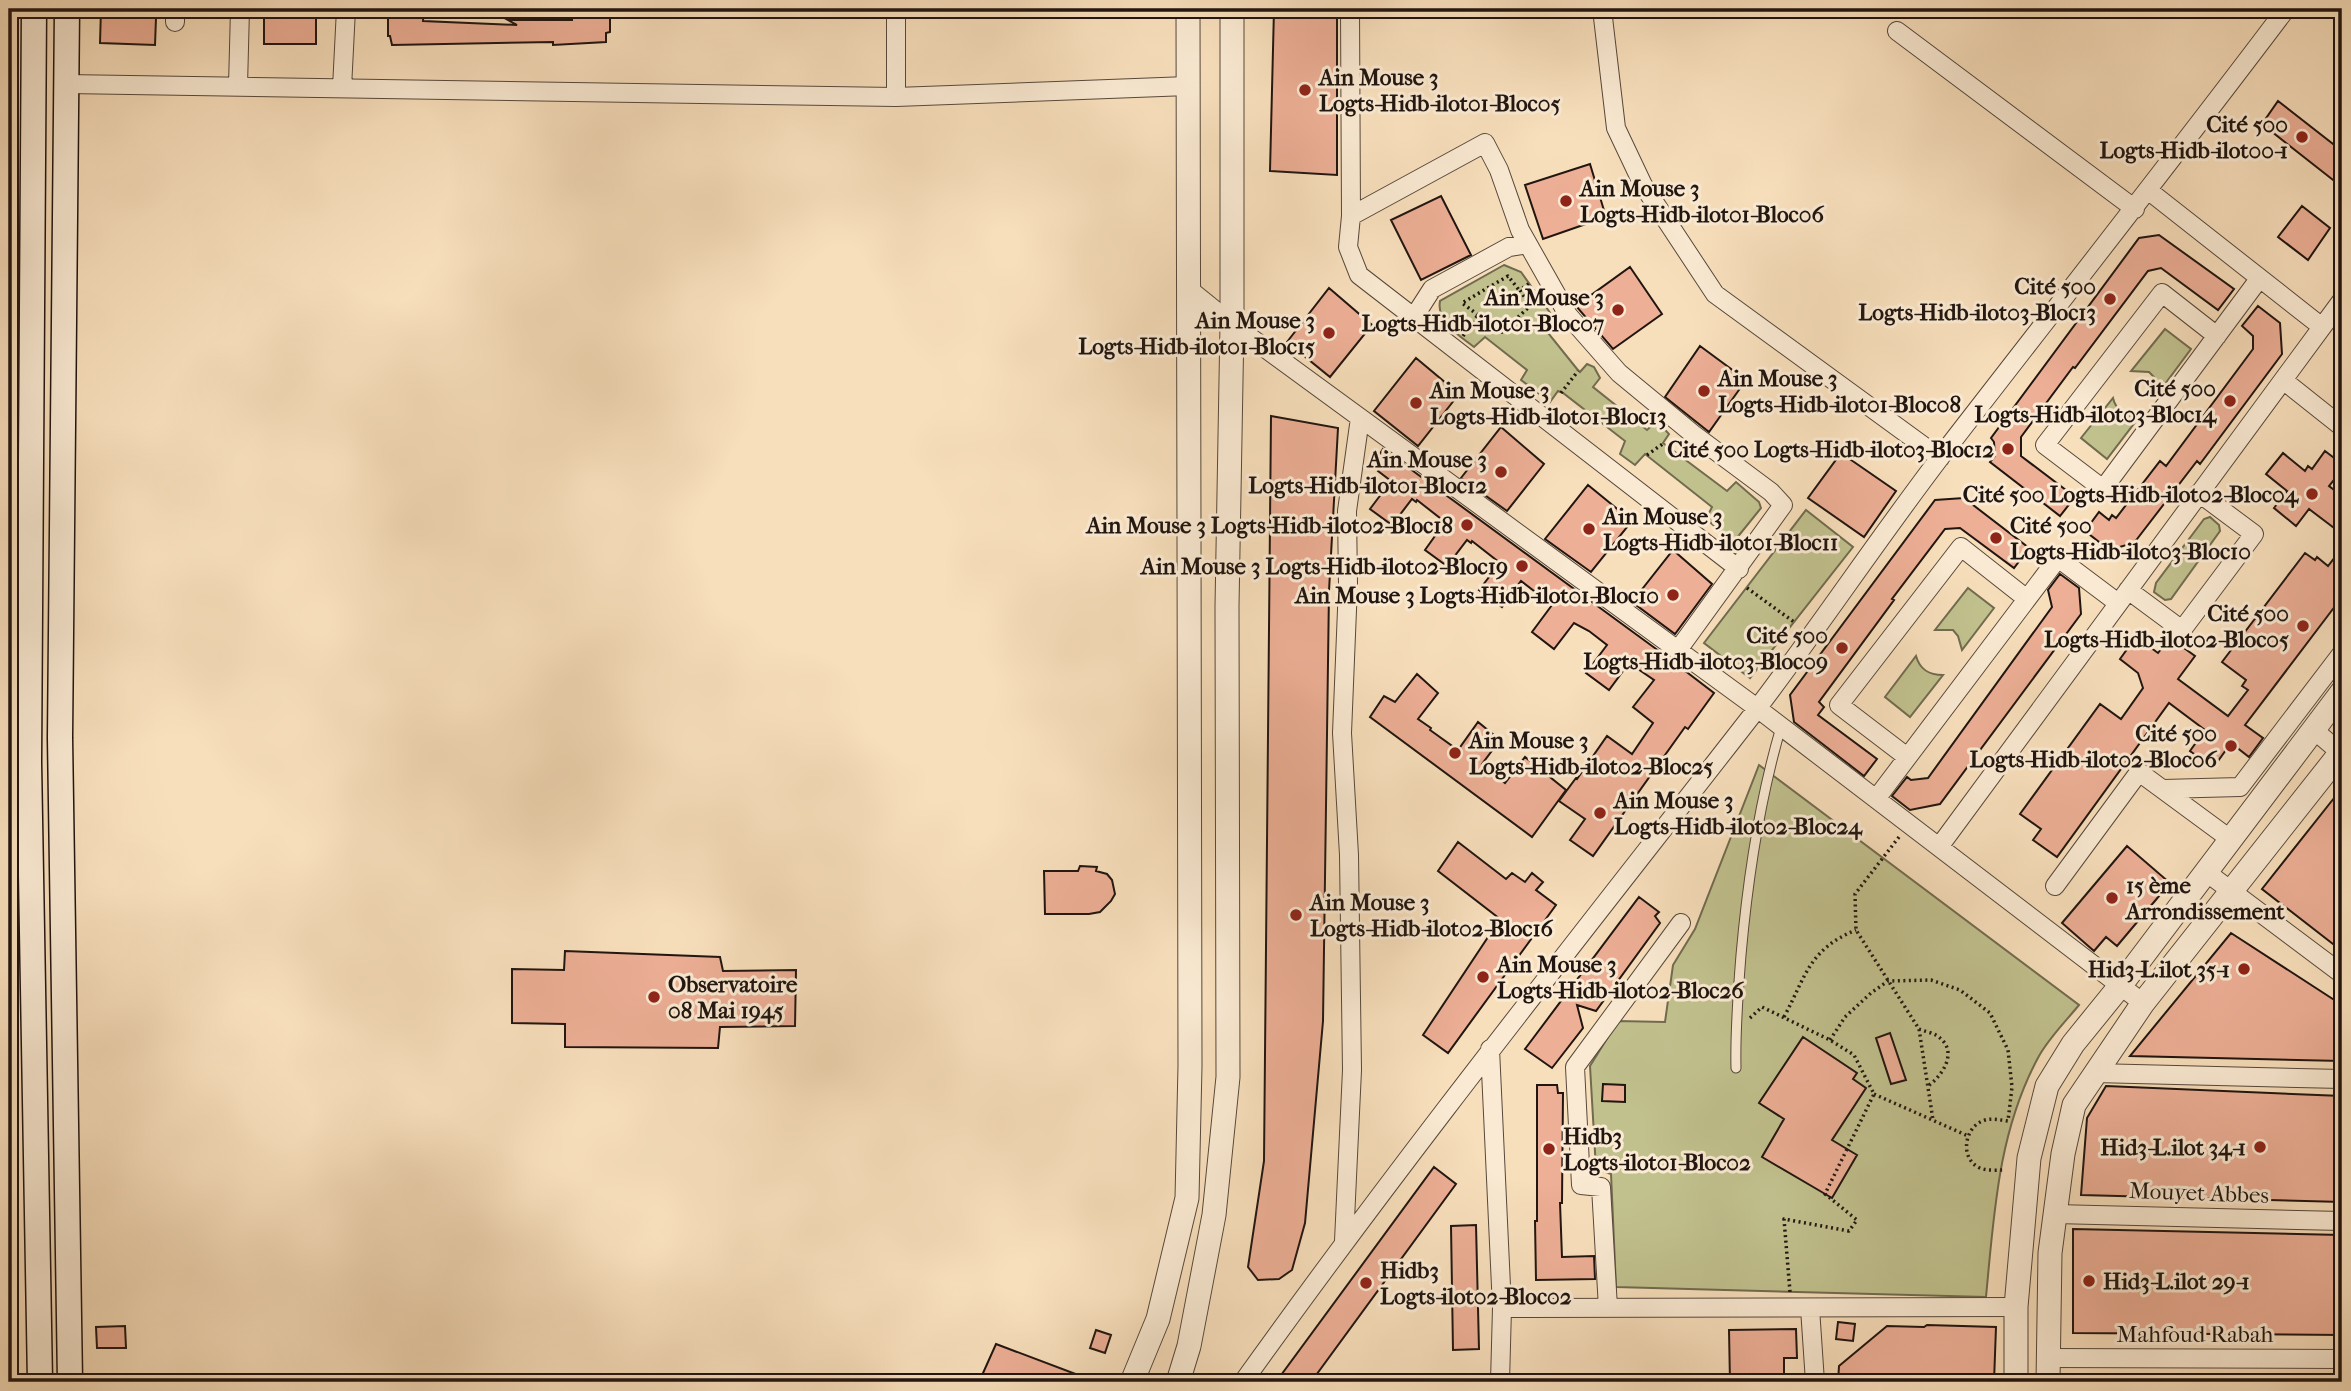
<svg xmlns="http://www.w3.org/2000/svg" width="2351" height="1391" font-family="'IM FELL French Canon',serif">
<style>
.green{fill:#c1c18e;stroke:#706b4f;stroke-width:2}
.building{fill:#edaf96;stroke:#201510;stroke-width:2}
.lines{fill:none;stroke-linecap:round;stroke-linejoin:round}
.service-casing{stroke:#56483b;stroke-width:11}
.minor-casing{stroke:#56483b;stroke-width:20}
.tertiary-casing{stroke:#56483b;stroke-width:25}
.secondary-casing{stroke:#201510;stroke-width:27}
.path{stroke:#201510;stroke-width:3.5;stroke-dasharray:2 3.5;stroke-linecap:butt}
.service{stroke:#faead3;stroke-width:9}
.minor{stroke:#faead3;stroke-width:18}
.tertiary{stroke:#faead3;stroke-width:23}
.secondary{stroke:#faead3;stroke-width:24}
.poi-dot{fill:#8f2418;stroke:#faead3;stroke-width:2.5}
.labels{text-anchor:middle;dominant-baseline:central;stroke-width:6;stroke-linejoin:round;paint-order:stroke}
.poi-label{font-size:23px;font-weight:bold;fill:#201510;stroke:#faead3;text-anchor:end}
.street-label{font-size:23px;fill:#201510;stroke:#faead3}
</style>
<rect width="100%" height="100%" fill="#f8dfbc"/>
<filter id="stains"><feTurbulence type="fractalNoise" baseFrequency=".00286" numOctaves="4"/><feColorMatrix values="0 0 0 0 .2 0 0 0 0 .09 0 0 0 0 .02 0 0 0 .5 -.17"/></filter>
<radialGradient id="worn" r=".72"><stop offset=".6" stop-color="#630" stop-opacity="0"/><stop offset="1" stop-color="#630" stop-opacity=".3"/></radialGradient>
<path class="green" d="M 1504,265 L 1521,272 L 1551,314 L 1540,323 L 1577,369 L 1580,372 L 1587,364 L 1594,367 L 1600,378 L 1593,387 L 1647,430 L 1657,421 L 1669,434 L 1663,443 L 1727,491 L 1736,482 L 1759,502 L 1761,508 L 1736,539 L 1731,540 L 1706,519 L 1712,507 L 1645,454 L 1635,465 L 1620,454 L 1625,441 L 1563,393 L 1558,391 L 1550,402 L 1521,380 L 1527,370 L 1485,337 L 1474,347 C 1460,336 1436,322 1440,301 Z
M 2165,329 L 2191,349 L 2159,392 L 2154,377 L 2149,372 L 2131,371 Z
M 2113,398 C 2116,411 2126,416 2139,417 L 2107,459 L 2081,438 Z
M 1806,510 L 1853,547 L 1750,678 L 1704,643 Z
M 2210,517 L 2219,525 L 2220,531 L 2171,599 L 2165,600 L 2154,592 L 2156,583 L 2204,519 Z
M 1968,588 L 1994,608 L 1962,650 L 1958,636 L 1953,630 L 1935,630 Z
M 1916,656 C 1920,670 1929,675 1943,675 L 1910,717 L 1885,697 Z
M 1759,765 L 2079,1005 C 2066,1021 2049,1038 2039,1056 C 1998,1131 1994,1214 1986,1297 L 1616,1287 L 1611,1174 L 1596,1169 L 1590,1066 L 1618,1021 L 1665,1022 L 1673,965 L 1695,929 Z"/>
<path class="building" d="M 101,9 L 124,9 L 124,17 L 156,18 L 155,45 L 100,43 Z
M 293,9 L 316,9 L 316,44 L 264,44 L 264,18 L 293,18 Z
M 388,9 L 424,9 L 423,21 L 517,25 L 508,20 L 572,20 L 572,9 L 610,9 L 610,32 L 606,33 L 606,42 L 553,45 L 553,42 L 392,45 L 390,36 L 388,36 Z
M 1274,9 L 1337,9 L 1337,175 L 1270,171 Z
M 2278,101 L 2342,151 L 2342,187 L 2262,124 Z
M 1590,164 L 1606,217 L 1543,239 L 1525,185 Z
M 1441,196 L 1471,255 L 1421,280 L 1391,220 Z
M 2302,206 L 2330,228 L 2308,260 L 2278,237 Z
M 2159,235 L 2234,289 L 2218,310 L 2161,268 L 2148,271 L 2075,368 L 2073,367 L 2021,437 L 2021,456 L 2075,497 L 2060,516 L 1990,462 L 1995,456 L 1994,442 L 1991,438 L 2139,238 Z
M 1630,267 L 1662,314 L 1613,349 L 1576,306 Z
M 1329,288 L 1372,325 L 1330,377 L 1287,342 Z
M 2258,306 L 2280,323 L 2282,354 L 2200,464 L 2197,461 L 2134,543 L 2116,548 L 2103,545 L 2085,531 L 2099,512 L 2109,520 L 2112,515 L 2116,518 L 2160,461 L 2166,466 L 2253,349 L 2253,336 L 2242,326 Z
M 1700,346 L 1746,380 L 1709,432 L 1665,397 Z
M 1416,358 L 1459,394 L 1418,446 L 1374,411 Z
M 1271,416 L 1338,428 L 1329,591 L 1323,1021 L 1305,1223 L 1292,1270 L 1279,1279 L 1258,1280 L 1248,1267 L 1264,1161 Z
M 1501,427 L 1544,464 L 1507,511 L 1461,478 Z
M 1383,449 L 1663,654 L 1714,693 L 1688,729 L 1685,727 L 1593,856 L 1570,840 L 1585,819 L 1559,801 L 1576,778 L 1577,779 L 1607,736 L 1632,754 L 1653,723 L 1633,707 L 1654,680 L 1629,663 L 1609,690 L 1586,673 L 1607,645 L 1589,631 L 1574,623 L 1554,649 L 1532,632 L 1552,605 L 1521,581 L 1502,607 L 1479,590 L 1500,563 L 1472,541 L 1471,543 L 1467,540 L 1447,566 L 1425,550 L 1445,522 L 1417,500 L 1416,502 L 1412,499 L 1392,525 L 1370,509 L 1391,481 L 1378,471 L 1383,463 L 1377,458 Z
M 2325,451 L 2342,464 L 2342,470 L 2329,486 L 2342,496 L 2342,534 L 2309,509 L 2296,526 L 2274,508 L 2287,491 L 2266,474 L 2283,453 L 2305,471 L 2308,466 L 2312,469 Z
M 1841,453 L 1896,491 L 1864,537 L 1808,498 Z
M 1588,485 L 1632,521 L 1591,572 L 1545,539 Z
M 1964,498 L 2029,548 L 2014,568 L 1960,528 L 1945,529 L 1892,599 L 1894,600 L 1819,702 L 1824,707 L 1818,715 L 1877,759 L 1864,776 L 1794,722 L 1790,695 L 1935,500 Z
M 2342,548 L 2342,597 L 2245,725 L 2263,738 L 2249,757 L 2231,743 L 2213,768 L 2190,751 L 2205,730 L 2169,703 L 2057,857 L 2033,840 L 2041,829 L 2020,814 L 2100,704 L 2121,719 L 2143,688 L 2138,673 L 2120,659 L 2136,637 L 2158,653 L 2170,638 L 2195,656 L 2178,679 L 2228,716 L 2248,690 L 2242,686 L 2246,680 L 2222,662 L 2305,553 L 2315,560 L 2317,557 L 2328,566 Z
M 1673,550 L 1712,584 L 1675,634 L 1632,602 Z
M 2060,574 L 2079,588 L 2081,614 L 1940,804 L 1910,810 L 1892,796 L 1907,777 L 1911,780 L 1928,778 L 2052,607 L 2048,590 Z
M 1417,674 L 1438,693 L 1418,719 L 1431,728 L 1430,730 L 1458,750 L 1478,722 L 1500,740 L 1482,764 L 1505,783 L 1525,757 L 1566,790 L 1532,837 L 1370,717 L 1384,696 L 1395,702 Z
M 2342,788 L 2342,951 L 2262,889 Z
M 1458,842 L 1506,879 L 1512,873 L 1525,882 L 1532,873 L 1543,882 L 1536,890 L 1556,905 L 1448,1053 L 1423,1035 L 1500,919 L 1438,871 Z
M 2127,846 L 2170,883 L 2117,946 L 2106,937 L 2094,951 L 2062,923 Z
M 1080,866 L 1097,867 L 1096,871 L 1107,874 L 1112,880 L 1115,894 L 1111,901 L 1100,912 L 1089,914 L 1045,914 L 1044,871 L 1078,871 Z
M 1639,897 L 1659,912 L 1655,916 L 1660,923 L 1596,1011 L 1577,1005 L 1583,1028 L 1552,1068 L 1525,1049 Z
M 2231,933 L 2342,1005 L 2342,1061 L 2130,1056 Z
M 565,951 L 720,957 L 723,971 L 796,970 L 795,1026 L 720,1027 L 718,1048 L 565,1047 L 565,1024 L 512,1023 L 512,969 L 564,970 Z
M 1890,1033 L 1906,1080 L 1891,1084 L 1876,1038 Z
M 1803,1037 L 1857,1073 L 1853,1079 L 1866,1088 L 1832,1140 L 1857,1155 L 1832,1198 L 1762,1157 L 1784,1119 L 1759,1103 Z
M 1603,1084 L 1625,1085 L 1625,1102 L 1602,1101 Z
M 1537,1085 L 1557,1085 L 1558,1093 L 1563,1093 L 1562,1203 L 1560,1203 L 1562,1257 L 1594,1256 L 1595,1279 L 1536,1280 L 1535,1221 L 1537,1221 Z
M 2106,1086 L 2342,1096 L 2342,1202 L 2081,1195 L 2087,1118 Z
M 1434,1167 L 1456,1184 L 1311,1382 L 1276,1382 Z
M 1476,1225 L 1479,1349 L 1453,1350 L 1451,1226 Z
M 2073,1229 L 2342,1235 L 2342,1335 L 2073,1333 Z
M 1838,1322 L 1855,1324 L 1853,1341 L 1836,1339 Z
M 1927,1325 L 1996,1327 L 1994,1382 L 1838,1382 L 1839,1366 L 1887,1326 L 1924,1327 Z
M 125,1326 L 126,1348 L 97,1348 L 96,1327 Z
M 1796,1329 L 1797,1358 L 1784,1358 L 1784,1382 L 1730,1382 L 1729,1330 Z
M 1096,1330 L 1111,1335 L 1105,1353 L 1090,1348 Z
M 996,1344 L 1094,1381 L 1093,1382 L 979,1382 Z"/>
<g class="lines">
<defs>
<path id="service" d="M 1736,1068 C 1735,1030 1738,993 1741,955 C 1748,876 1759,802 1781,727"/>
<path id="minor" d="M 175,9 L 175,22
M 896,9 L 896,97
M 1350,9 L 1351,216 L 1348,247 L 1359,275 L 1739,569
M 1602,9 L 1616,128 L 1643,185 L 1715,294 L 1940,458
M 1897,31 L 2135,209
M 66,84 L 896,97 L 1188,86
M 238,86 L 240,9
M 342,88 L 346,9
M 2149,191 L 2322,327
M 1351,216 L 1485,143 L 1499,170 L 1520,230 L 1568,315 L 1619,373 L 1693,434 L 1771,492 L 1783,505 L 1678,650
M 1190,290 L 1232,324 L 1757,708 L 2143,1003
M 1414,317 L 1432,289 L 1509,247 L 1528,244
M 2217,336 L 2162,293 L 2045,445 L 2103,489 L 2259,279
M 2283,380 L 2342,427
M 2128,590 L 2182,630 L 2254,534 L 2199,493
M 2314,730 L 2342,754
M 1907,757 L 1839,705 L 1961,547 L 2027,599
M 2163,789 L 2240,787 L 2342,653
M 1876,799 L 2058,558 L 2118,603
M 1939,847 L 2342,300
M 2206,872 L 2342,974
M 2055,886 L 2139,772 L 2230,839
M 1490,1049 L 1502,1308 L 1500,1382
M 2094,1073 L 2342,1079
M 2055,1214 L 2342,1221
M 1344,1241 L 1352,1070 L 1349,855 L 1342,733 L 1348,585 L 1347,511 L 1360,418
M 1502,1308 L 2016,1307
M 1608,1308 L 1601,1187 L 1581,1185 L 1575,1067 L 1681,923
M 1810,1308 L 1815,1382
M 2048,1358 L 2342,1359
M 1243,1382 C 1406,1154 1581,935 1753,714 C 1818,629 1877,540 1942,455 C 2057,306 2173,159 2286,9"/>
<path id="tertiary" d="M 1132,1382 L 1158,1319 L 1187,1198 L 1190,1066 L 1188,9
M 1178,1382 L 1189,1346 L 1214,1215 L 1228,1077 L 1227,606 L 1232,324 L 1232,9
M 2016,1382 L 2016,1307 L 2029,1158 L 2047,1086 L 2073,1044 L 2120,986 L 2342,692
M 2048,1382 L 2050,1253 L 2063,1154 L 2074,1105 L 2143,1003 L 2342,751"/>
<path id="secondary" d="M 34,9 L 29,762 L 40,1382
M 67,9 L 60,738 L 70,1382"/>
</defs>
<use href="#service" class="service-casing"/>
<use href="#minor" class="minor-casing"/>
<use href="#tertiary" class="tertiary-casing"/>
<use href="#secondary" class="secondary-casing"/>
<path class="path" d="M 1478,315 L 1462,303 L 1508,276 L 1519,290
M 1463,336 L 1478,315 L 1502,332 L 1530,306 L 1520,290 L 1530,283
M 1561,393 L 1578,371
M 1647,455 L 1664,443
M 1747,588 L 1794,622
M 1899,837 L 1855,894 L 1856,930 L 1919,1029 L 1933,1120
M 1784,1017 C 1806,976 1809,949 1856,930
M 1750,1018 L 1762,1007 L 1830,1040 L 1854,1055 L 1874,1094 L 1825,1194 L 1857,1220 L 1849,1231 L 1784,1219 L 1790,1292
M 1919,1029 C 1926,1032 1935,1033 1940,1038 C 1958,1053 1942,1076 1928,1086
M 1830,1040 L 1845,1017 L 1871,993 L 1888,981 L 1931,980 L 1960,990 L 1990,1013 L 2008,1050 L 2012,1087 L 2008,1121 C 2000,1120 1992,1118 1985,1120 C 1964,1126 1959,1159 1980,1168 C 1987,1171 1996,1170 2003,1170
M 1874,1094 L 1968,1136"/>
<use href="#service" class="service"/>
<use href="#minor" class="minor"/>
<use href="#tertiary" class="tertiary"/>
<use href="#secondary" class="secondary"/>
</g>
<g class="poi-dot">
<circle cx="1305" cy="90" r="7"/>
<circle cx="2302" cy="137" r="7"/>
<circle cx="1566" cy="201" r="7"/>
<circle cx="2110" cy="299" r="7"/>
<circle cx="1618" cy="310" r="7"/>
<circle cx="1329" cy="333" r="7"/>
<circle cx="1704" cy="391" r="7"/>
<circle cx="2230" cy="401" r="7"/>
<circle cx="1416" cy="403" r="7"/>
<circle cx="2008" cy="449" r="7"/>
<circle cx="1501" cy="472" r="7"/>
<circle cx="2312" cy="494" r="7"/>
<circle cx="1467" cy="525" r="7"/>
<circle cx="1589" cy="529" r="7"/>
<circle cx="1996" cy="538" r="7"/>
<circle cx="1522" cy="566" r="7"/>
<circle cx="1673" cy="595" r="7"/>
<circle cx="2303" cy="626" r="7"/>
<circle cx="1842" cy="648" r="7"/>
<circle cx="2231" cy="746" r="7"/>
<circle cx="1455" cy="753" r="7"/>
<circle cx="1600" cy="813" r="7"/>
<circle cx="2112" cy="898" r="7"/>
<circle cx="1296" cy="915" r="7"/>
<circle cx="2244" cy="969" r="7"/>
<circle cx="1483" cy="977" r="7"/>
<circle cx="654" cy="997" r="7"/>
<circle cx="2260" cy="1147" r="7"/>
<circle cx="1549" cy="1149" r="7"/>
<circle cx="2089" cy="1281" r="7"/>
<circle cx="1366" cy="1283" r="7"/>
</g>
<g class="labels">
<g class="poi-label">
<text x="1319" y="77" text-anchor="start">Ain Mouse 3<tspan x="1319" dy="26">Logts-Hidb-ilot01-Bloc05</tspan></text>
<text x="2288" y="124">Cité 500<tspan x="2288" dy="26">Logts-Hidb-ilot00-1</tspan></text>
<text x="1580" y="188" text-anchor="start">Ain Mouse 3<tspan x="1580" dy="26">Logts-Hidb-ilot01-Bloc06</tspan></text>
<text x="2096" y="286">Cité 500<tspan x="2096" dy="26">Logts-Hidb-ilot03-Bloc13</tspan></text>
<text x="1604" y="297">Ain Mouse 3<tspan x="1604" dy="26">Logts-Hidb-ilot01-Bloc07</tspan></text>
<text x="1315" y="320">Ain Mouse 3<tspan x="1315" dy="26">Logts-Hidb-ilot01-Bloc15</tspan></text>
<text x="1718" y="378" text-anchor="start">Ain Mouse 3<tspan x="1718" dy="26">Logts-Hidb-ilot01-Bloc08</tspan></text>
<text x="2216" y="388">Cité 500<tspan x="2216" dy="26">Logts-Hidb-ilot03-Bloc14</tspan></text>
<text x="1430" y="390" text-anchor="start">Ain Mouse 3<tspan x="1430" dy="26">Logts-Hidb-ilot01-Bloc13</tspan></text>
<text x="1994" y="449">Cité 500 Logts-Hidb-ilot03-Bloc12</text>
<text x="1487" y="459">Ain Mouse 3<tspan x="1487" dy="26">Logts-Hidb-ilot01-Bloc12</tspan></text>
<text x="2298" y="494">Cité 500 Logts-Hidb-ilot02-Bloc04</text>
<text x="1603" y="516" text-anchor="start">Ain Mouse 3<tspan x="1603" dy="26">Logts-Hidb-ilot01-Bloc11</tspan></text>
<text x="1453" y="525">Ain Mouse 3 Logts-Hidb-ilot02-Bloc18</text>
<text x="2010" y="525" text-anchor="start">Cité 500<tspan x="2010" dy="26">Logts-Hidb-ilot03-Bloc10</tspan></text>
<text x="1508" y="566">Ain Mouse 3 Logts-Hidb-ilot02-Bloc19</text>
<text x="1659" y="595">Ain Mouse 3 Logts-Hidb-ilot01-Bloc10</text>
<text x="2289" y="613">Cité 500<tspan x="2289" dy="26">Logts-Hidb-ilot02-Bloc05</tspan></text>
<text x="1828" y="635">Cité 500<tspan x="1828" dy="26">Logts-Hidb-ilot03-Bloc09</tspan></text>
<text x="2217" y="733">Cité 500<tspan x="2217" dy="26">Logts-Hidb-ilot02-Bloc06</tspan></text>
<text x="1469" y="740" text-anchor="start">Ain Mouse 3<tspan x="1469" dy="26">Logts-Hidb-ilot02-Bloc25</tspan></text>
<text x="1614" y="800" text-anchor="start">Ain Mouse 3<tspan x="1614" dy="26">Logts-Hidb-ilot02-Bloc24</tspan></text>
<text x="2126" y="885" text-anchor="start">15 ème<tspan x="2126" dy="26">Arrondissement</tspan></text>
<text x="1310" y="902" text-anchor="start">Ain Mouse 3<tspan x="1310" dy="26">Logts-Hidb-ilot02-Bloc16</tspan></text>
<text x="1497" y="964" text-anchor="start">Ain Mouse 3<tspan x="1497" dy="26">Logts-Hidb-ilot02-Bloc26</tspan></text>
<text x="2230" y="969">Hid3-L.ilot 35-1</text>
<text x="668" y="984" text-anchor="start">Observatoire<tspan x="668" dy="26">08 Mai 1945</tspan></text>
<text x="1563" y="1136" text-anchor="start">Hidb3<tspan x="1563" dy="26">Logts-ilot01-Bloc02</tspan></text>
<text x="2246" y="1147">Hid3-L.ilot 34-1</text>
<text x="1380" y="1270" text-anchor="start">Hidb3<tspan x="1380" dy="26">Logts-ilot02-Bloc02</tspan></text>
<text x="2103" y="1281" text-anchor="start">Hid3-L.ilot 29-1</text>
</g>
<g class="street-label">
<text transform="translate(2199 1193) rotate(2)">Mouyet Abbes</text>
<text x="2195" y="1334">Mahfoud Rabah</text>
</g>
</g>
<rect width="2351" height="1391" fill="none" stroke="#f8dfbc" stroke-width="35"/>
<rect x="10" y="10" width="2330" height="1370" fill="none" stroke="#201510" stroke-width="3.5"/>
<rect x="18" y="18" width="2316" height="1356" fill="none" stroke="#201510" stroke-width="2"/>
<rect width="100%" height="100%" filter="url(#stains)"/>
<rect width="100%" height="100%" fill="url(#worn)"/>
</svg>
